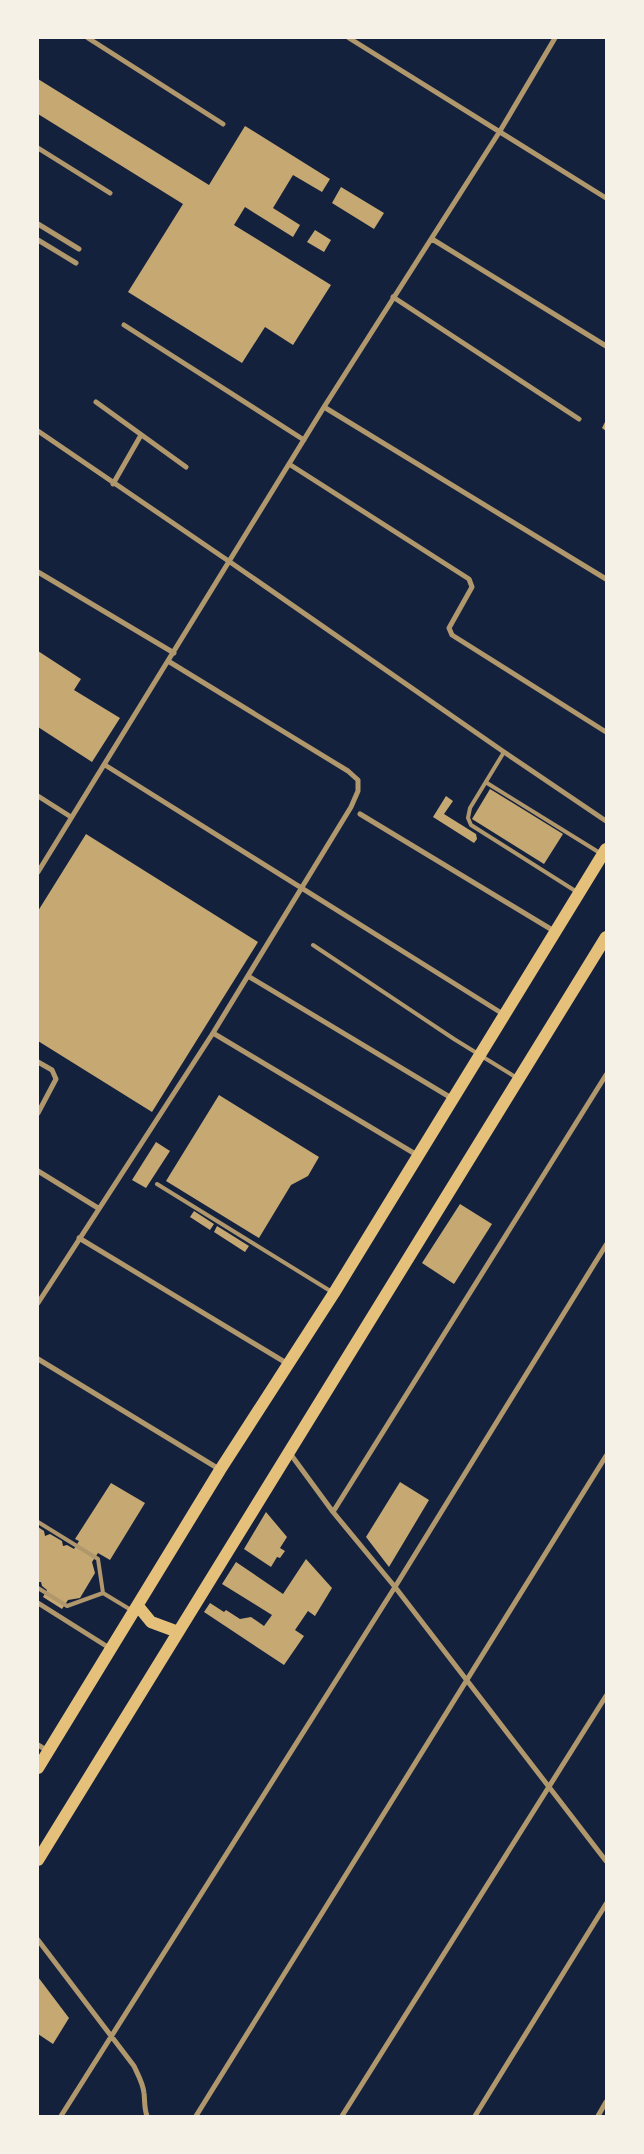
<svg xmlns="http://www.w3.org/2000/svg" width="644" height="2154" font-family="'PT Sans Narrow',sans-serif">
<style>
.building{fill:#c6a872}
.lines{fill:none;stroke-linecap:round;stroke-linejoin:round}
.service{stroke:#b1986c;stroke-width:4}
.minor{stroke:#b1986c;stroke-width:5}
.primary{stroke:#e5c07b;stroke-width:12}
</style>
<rect width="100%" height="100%" fill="#14213d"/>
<path class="building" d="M 38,79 L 209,185 L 245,126 L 330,179 L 322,192 L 293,175 L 273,208 L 300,225 L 293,237 L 245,207 L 234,225 L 331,285 L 293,345 L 265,327 L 242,363 L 128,292 L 183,204 L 38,114 Z
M 341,187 L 384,213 L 374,229 L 332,203 Z
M 315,230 L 331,240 L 324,252 L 307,242 Z
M 606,420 L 606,431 L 602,428 Z
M 38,651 L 81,679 L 74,690 L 120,718 L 92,762 L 38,727 Z
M 490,789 L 563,834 L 544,864 L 472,819 Z
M 446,796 L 453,801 L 444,814 L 476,834 L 477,839 L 474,843 L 433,817 Z
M 86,834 L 258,942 L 152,1112 L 38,1041 L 38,911 Z
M 219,1095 L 319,1157 L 308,1176 L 291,1185 L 259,1238 L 166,1181 Z
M 156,1142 L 170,1151 L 146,1188 L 132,1180 Z
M 460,1204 L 492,1224 L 454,1284 L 422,1263 Z
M 194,1211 L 214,1224 L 210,1230 L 190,1217 Z
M 217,1226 L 249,1246 L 245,1252 L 214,1232 Z
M 400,1482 L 429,1500 L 389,1567 L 366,1537 Z
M 111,1483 L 145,1503 L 110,1560 L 98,1553 L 92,1562 L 95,1573 L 80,1598 L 68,1600 L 62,1609 L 43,1597 L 47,1590 L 42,1586 L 41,1582 L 38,1582 L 38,1527 L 44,1531 L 45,1536 L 50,1534 L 62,1541 L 63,1546 L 67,1545 L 74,1549 L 79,1541 L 75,1539 Z
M 266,1512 L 287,1537 L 280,1548 L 285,1551 L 280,1558 L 277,1557 L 271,1567 L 244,1549 Z
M 306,1559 L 332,1588 L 315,1616 L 308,1611 L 295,1630 L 304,1636 L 284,1665 L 204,1612 L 210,1603 L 224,1612 L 226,1610 L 240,1619 L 251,1617 L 264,1626 L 272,1615 L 222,1584 L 236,1562 L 283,1594 Z
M 38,1977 L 69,2018 L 53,2044 L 38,2034 Z"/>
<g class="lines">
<path class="service" d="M 504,752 L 470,808 L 468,818 L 471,825 L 577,892
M 487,783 L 600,853
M 313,945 L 454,1039 L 517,1078
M 157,1184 L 332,1292
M 38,1522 L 98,1559 L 103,1593 L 131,1610
M 38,1588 L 67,1606 L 103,1593"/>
<path class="minor" d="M 88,38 L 223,124
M 349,38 L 606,198
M 38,148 L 110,193
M 38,224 L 79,249
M 432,239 L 606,346
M 38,240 L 76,263
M 393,297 L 579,419
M 124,325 L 304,440
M 96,402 L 186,467
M 324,407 L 606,579
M 38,431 L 230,562 L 504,752 L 606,821
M 289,464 L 469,579 L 472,587 L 449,628 L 452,635 L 606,732
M 113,484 L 141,435
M 38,572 L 174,653
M 105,765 L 503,1014
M 38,796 L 71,817
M 360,814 L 554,931
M 38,872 L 324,407 L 500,131 L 555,38
M 248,976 L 453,1099
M 213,1033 L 417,1155
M 38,1062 L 52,1070 L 56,1079 L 38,1113
M 38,1171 L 98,1208
M 79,1238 L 288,1364
M 38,1303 L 213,1033 L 351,807 L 358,791 L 358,780 L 348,771 L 168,661
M 38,1359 L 219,1469
M 289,1452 L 333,1512 L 395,1587 L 606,1861
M 333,1512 L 606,1075
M 38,1603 L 111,1649
M 38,1745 L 48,1751
M 38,1940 L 134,2066 C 138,2075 143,2083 144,2093 C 145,2101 144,2108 147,2116
M 61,2116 L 395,1587 L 606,1245
M 196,2116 L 606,1456
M 342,2116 L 606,1696
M 475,2116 L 606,1904
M 598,2116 L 606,2102"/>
<path class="primary" d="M 138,1606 L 151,1622 L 178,1632
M 38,1768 L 220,1470 L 334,1293 L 606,849
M 38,1860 L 606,937"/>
</g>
<rect width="644" height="2154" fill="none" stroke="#f6f1e7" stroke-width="78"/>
</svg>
